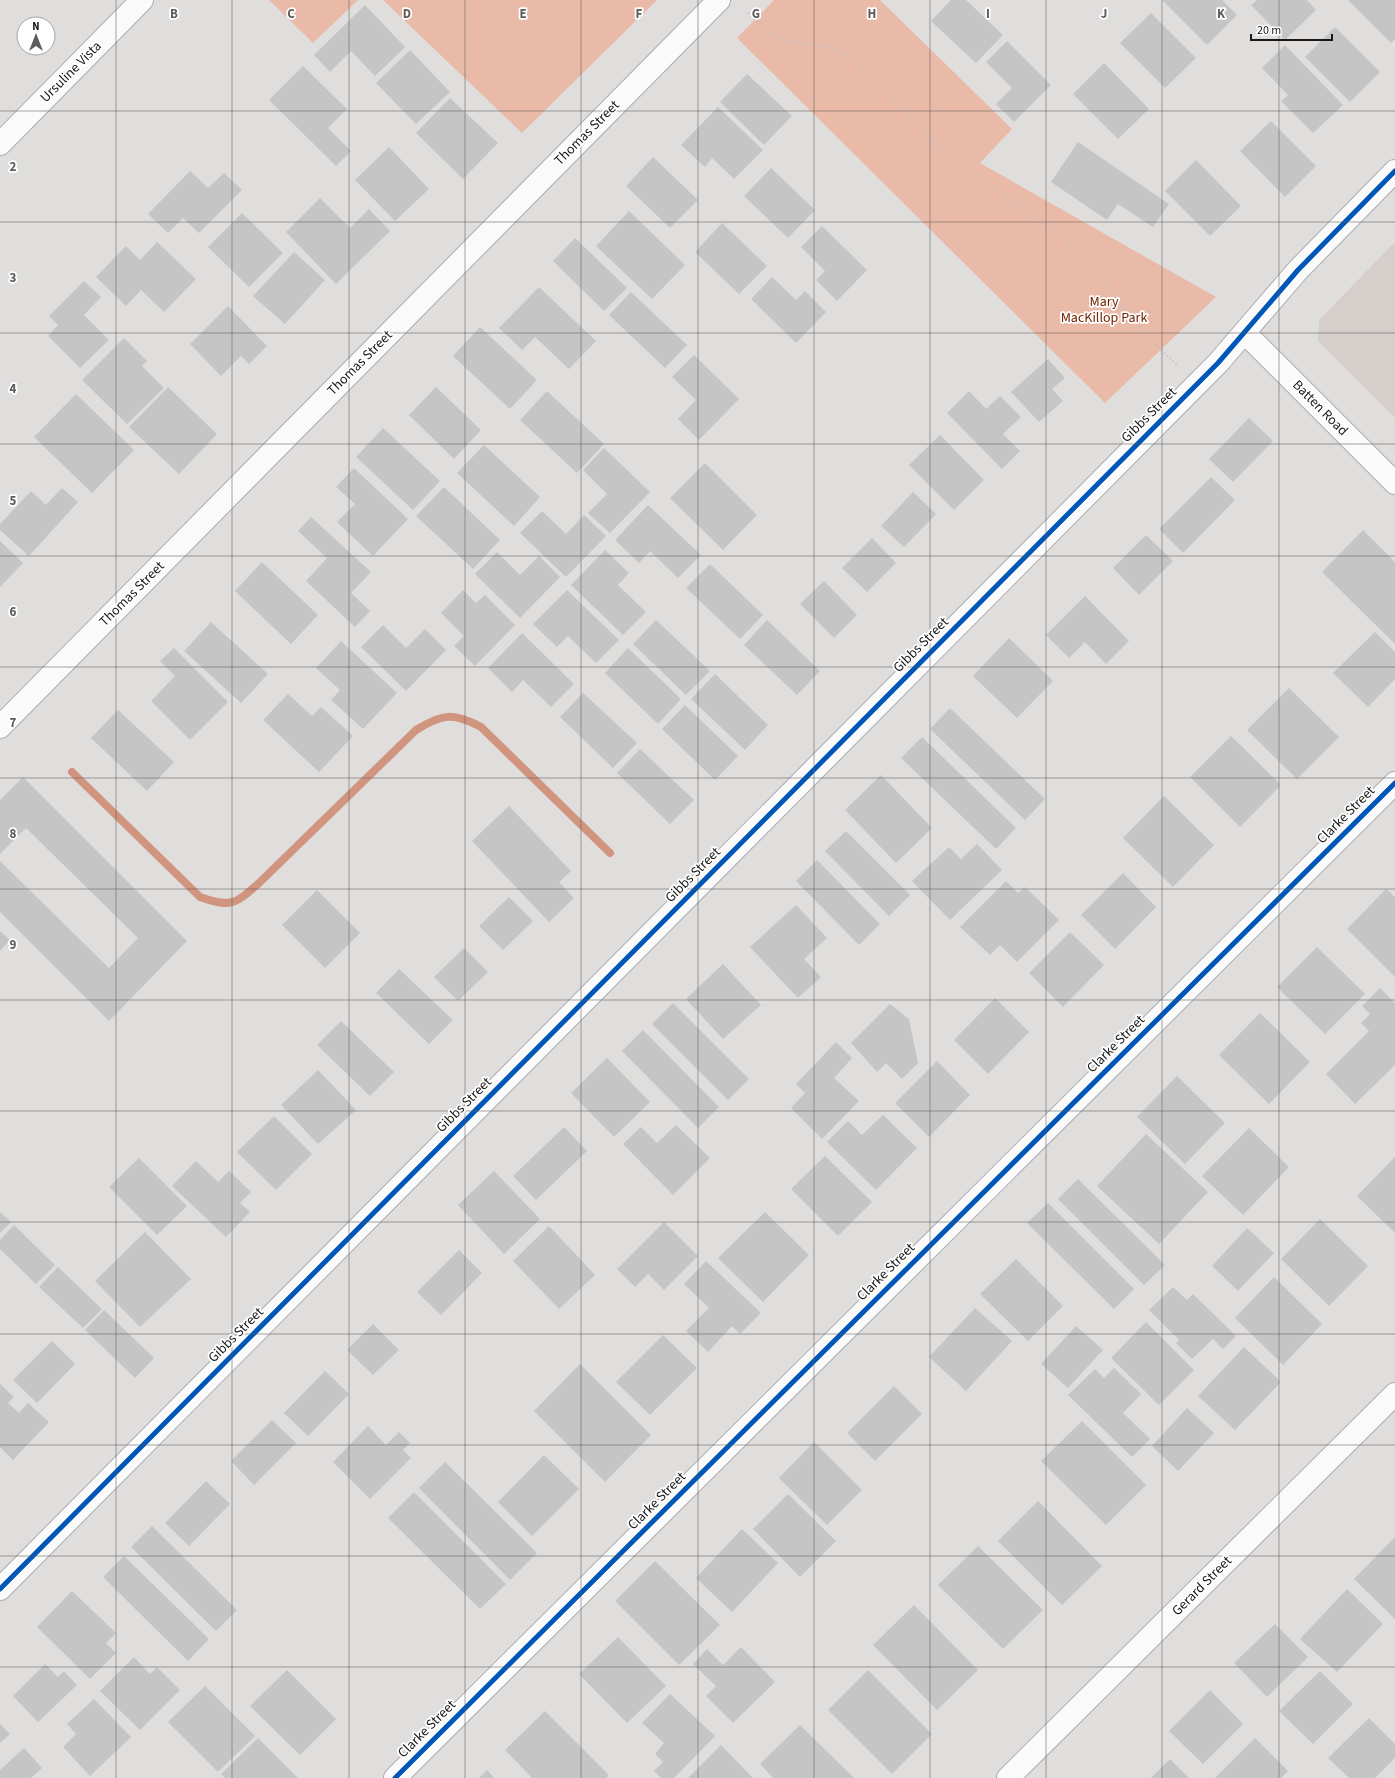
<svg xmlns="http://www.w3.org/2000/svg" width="1395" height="1778" font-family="'Source Sans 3',sans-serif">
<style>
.built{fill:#d5cecb}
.green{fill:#eabaa8}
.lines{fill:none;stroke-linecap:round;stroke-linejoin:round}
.stream{stroke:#d1947e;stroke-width:8}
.building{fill:#c5c5c5}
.street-casing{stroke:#aeacac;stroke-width:24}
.secondary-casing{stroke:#aeacac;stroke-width:24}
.path{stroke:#c0bfbf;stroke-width:2.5;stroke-dasharray:1 3;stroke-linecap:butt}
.street{stroke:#fafafa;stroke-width:22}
.secondary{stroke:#fafafa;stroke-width:22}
.cycleway-casing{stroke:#fff;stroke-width:8}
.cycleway{stroke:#0057b8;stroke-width:5}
.grid{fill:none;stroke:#5f5d5c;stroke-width:1;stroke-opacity:0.55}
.labels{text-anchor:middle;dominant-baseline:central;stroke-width:3.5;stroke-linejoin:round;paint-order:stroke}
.street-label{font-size:14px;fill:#191817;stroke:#fff}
.park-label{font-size:14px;fill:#712300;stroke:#fff}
.grid-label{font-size:13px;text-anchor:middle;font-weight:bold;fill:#5f5d5c;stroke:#fff;stroke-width:3.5;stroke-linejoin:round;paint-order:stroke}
</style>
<rect width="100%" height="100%" fill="#e0dedd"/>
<path class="built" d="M 1395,242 L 1395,418 L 1318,341 L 1319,320 Z"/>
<path class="green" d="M 269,0 L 358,0 L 313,43 Z
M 383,0 L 657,0 L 522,133 Z
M 774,0 L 880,0 L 1012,129 L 980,163 L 1216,297 L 1105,403 L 737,38 Z"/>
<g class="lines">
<path class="stream" d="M 72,772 L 200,897 C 231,908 235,904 258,884 L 416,730 C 442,714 453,712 481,727 L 610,853"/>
</g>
<path class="building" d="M 951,0 L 966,0 L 1003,35 L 976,63 L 931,21 Z
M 1162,0 L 1222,0 L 1237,15 L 1207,45 Z
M 1257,0 L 1307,0 L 1316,10 L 1285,40 L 1251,5 Z
M 1348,0 L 1395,0 L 1395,39 L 1391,43 Z
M 365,5 L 405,47 L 375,76 L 351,51 L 330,72 L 314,55 Z
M 1151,13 L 1196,58 L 1165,88 L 1120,43 Z
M 1335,27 L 1380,72 L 1350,102 L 1305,57 Z
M 1007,41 L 1051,85 L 1014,122 L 996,104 L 1012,88 L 986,62 Z
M 1285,45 L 1343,105 L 1313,133 L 1281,101 L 1288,95 L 1262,68 Z
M 410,50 L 450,92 L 416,124 L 376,83 Z
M 1104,63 L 1149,109 L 1118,139 L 1073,94 Z
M 303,66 L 347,109 L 328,128 L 351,151 L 336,166 L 269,100 Z
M 747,74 L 792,116 L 764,145 L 720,102 Z
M 450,98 L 498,143 L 463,179 L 416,133 Z
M 718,107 L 763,150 L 734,179 L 712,158 L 705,167 L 681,145 Z
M 1271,121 L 1316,166 L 1285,197 L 1240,151 Z
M 1078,142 L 1169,204 L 1153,227 L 1118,204 L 1107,220 L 1051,182 Z
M 389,147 L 429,189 L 395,221 L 355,180 Z
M 653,157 L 698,200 L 670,228 L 626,186 Z
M 1196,160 L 1241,206 L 1210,236 L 1165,191 Z
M 771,168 L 815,210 L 788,238 L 744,196 Z
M 190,171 L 208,188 L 224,173 L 242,190 L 199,233 L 183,218 L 168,233 L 148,214 Z
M 320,198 L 350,228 L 369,209 L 390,231 L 336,284 L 286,232 Z
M 629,211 L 685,265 L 652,299 L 596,246 Z
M 242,213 L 283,253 L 249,287 L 208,247 Z
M 722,223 L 767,266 L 739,294 L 695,252 Z
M 822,226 L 867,270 L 837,301 L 816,280 L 825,271 L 801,247 Z
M 575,238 L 627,288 L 604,311 L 553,261 Z
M 157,242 L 196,279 L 164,312 L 141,290 L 126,306 L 96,277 L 126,246 L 140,260 Z
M 294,252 L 325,280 L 285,324 L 253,296 Z
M 772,277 L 796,300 L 805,291 L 826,312 L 796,343 L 751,299 Z
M 84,281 L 101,297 L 84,315 L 109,340 L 80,368 L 48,336 L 58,325 L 49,316 Z
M 539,287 L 596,341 L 569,369 L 535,337 L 522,350 L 499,328 Z
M 631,292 L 687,345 L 665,368 L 609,315 Z
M 228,306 L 267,346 L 249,364 L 241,356 L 221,376 L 190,344 Z
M 480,327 L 537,380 L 510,409 L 453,356 Z
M 124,338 L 147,361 L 142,366 L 164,388 L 127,424 L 82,380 Z
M 694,355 L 739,399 L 699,440 L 678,419 L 696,400 L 672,377 Z
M 1048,359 L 1065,378 L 1052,389 L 1063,401 L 1039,422 L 1011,392 Z
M 168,387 L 217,434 L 179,474 L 129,427 Z
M 436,387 L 481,430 L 454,459 L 409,415 Z
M 547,391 L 604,444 L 577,473 L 520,420 Z
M 969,391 L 986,409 L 1000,396 L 1021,417 L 1003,434 L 1020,451 L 1002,469 L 947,413 Z
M 76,394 L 134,450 L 92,493 L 34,437 Z
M 1249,418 L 1273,441 L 1233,482 L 1209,459 Z
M 383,428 L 440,481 L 413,510 L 356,457 Z
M 940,435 L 984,480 L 954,510 L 909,465 Z
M 484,445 L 540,497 L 514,526 L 457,473 Z
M 604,448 L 650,492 L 610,533 L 588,513 L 607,494 L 583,470 Z
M 705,463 L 757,515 L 723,550 L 670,498 Z
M 354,468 L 408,519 L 373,556 L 337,522 L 355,504 L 336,487 Z
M 1211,477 L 1235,500 L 1183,553 L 1159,529 Z
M 444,487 L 500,540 L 473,569 L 416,516 Z
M 62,488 L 78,502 L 29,556 L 0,530 L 0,524 L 31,491 L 46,505 Z
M 913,492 L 936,514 L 904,547 L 881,526 Z
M 648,505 L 701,555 L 678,578 L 650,551 L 639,563 L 615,540 Z
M 542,511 L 566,534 L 584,515 L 606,536 L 566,577 L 520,533 Z
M 311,517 L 371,572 L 351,593 L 370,611 L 355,627 L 306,581 L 327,558 L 298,531 Z
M 1363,530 L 1395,562 L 1395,644 L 1322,572 Z
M 1146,535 L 1173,561 L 1139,595 L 1113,568 Z
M 872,538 L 896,563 L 867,592 L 842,568 Z
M 0,541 L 23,563 L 0,587 Z
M 605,550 L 629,573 L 618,585 L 646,612 L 623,635 L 571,585 Z
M 497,552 L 520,575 L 539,556 L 560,577 L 520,618 L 475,574 Z
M 262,562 L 318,615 L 291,644 L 235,591 Z
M 710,564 L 763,615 L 740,639 L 686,588 Z
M 824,581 L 857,615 L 834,638 L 800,604 Z
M 463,590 L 476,603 L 485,595 L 515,625 L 475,666 L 454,646 L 464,636 L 441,613 Z
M 567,590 L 619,640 L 596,663 L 568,636 L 557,647 L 533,624 Z
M 1085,596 L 1129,641 L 1106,664 L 1085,642 L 1069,658 L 1046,635 Z
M 656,620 L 710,671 L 686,695 L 633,644 Z
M 767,620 L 820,671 L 797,695 L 744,645 Z
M 211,622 L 268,674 L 241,703 L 184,651 Z
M 383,625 L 406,648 L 425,629 L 446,650 L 406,691 L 361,647 Z
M 1375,632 L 1395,652 L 1395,679 L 1368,707 L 1333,673 Z
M 522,633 L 574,684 L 551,707 L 523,680 L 512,692 L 488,668 Z
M 1009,638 L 1053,681 L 1017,718 L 973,676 Z
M 341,641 L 397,693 L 363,729 L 331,700 L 340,690 L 316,668 Z
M 174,648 L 228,702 L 190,740 L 151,701 L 175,676 L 160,661 Z
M 628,648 L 681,699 L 658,724 L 605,673 Z
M 715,674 L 768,725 L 745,750 L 691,699 Z
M 1289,688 L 1339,737 L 1297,779 L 1247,730 Z
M 583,693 L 637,743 L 613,768 L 560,717 Z
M 288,694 L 312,716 L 321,707 L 353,736 L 319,772 L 263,720 Z
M 685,705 L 738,756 L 715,780 L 662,729 Z
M 950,708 L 1045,799 L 1025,820 L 930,729 Z
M 118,710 L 174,762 L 147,791 L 91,738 Z
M 1231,736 L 1281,785 L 1240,827 L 1190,777 Z
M 922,737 L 1016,828 L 996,849 L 901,758 Z
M 640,749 L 694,800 L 670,824 L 617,773 Z
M 881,775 L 932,828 L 896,863 L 845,810 Z
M 23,777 L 187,941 L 109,1021 L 0,912 L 0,861 L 109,968 L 138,938 L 26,828 L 0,854 L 0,800 Z
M 1164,796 L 1214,845 L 1173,887 L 1123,838 Z
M 509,806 L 571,871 L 559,882 L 574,898 L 549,922 L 472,841 Z
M 846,831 L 910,895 L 889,916 L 825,851 Z
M 977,844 L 1002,870 L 950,920 L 912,881 L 949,847 L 961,859 Z
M 817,860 L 880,924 L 859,945 L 796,881 Z
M 1123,873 L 1156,907 L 1115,949 L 1081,915 Z
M 1006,881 L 1018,893 L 1025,887 L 1059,920 L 1017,962 L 1000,945 L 990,955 L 960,927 Z
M 1386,889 L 1395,897 L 1395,977 L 1347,929 Z
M 317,890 L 360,933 L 325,968 L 282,925 Z
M 509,897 L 533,921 L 503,950 L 479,926 Z
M 796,905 L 827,938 L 804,959 L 821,977 L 798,998 L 750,947 Z
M 0,931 L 10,940 L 0,951 Z
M 1070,932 L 1104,965 L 1063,1007 L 1029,973 Z
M 1317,947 L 1365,994 L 1325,1034 L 1277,987 Z
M 464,948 L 488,972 L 458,1001 L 434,977 Z
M 723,964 L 761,1005 L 723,1039 L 686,999 Z
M 399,969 L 453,1020 L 429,1044 L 376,993 Z
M 1380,988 L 1395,1003 L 1395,1065 L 1355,1104 L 1326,1074 L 1369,1031 L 1361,1023 L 1370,1014 L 1362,1006 Z
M 995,998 L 1029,1032 L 988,1074 L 954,1040 Z
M 673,1003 L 749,1079 L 728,1100 L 652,1024 Z
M 890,1004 L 909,1019 L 918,1063 L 902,1079 L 886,1063 L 877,1072 L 851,1043 Z
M 1260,1013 L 1310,1062 L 1269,1104 L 1219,1055 Z
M 341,1021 L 394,1072 L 370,1096 L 317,1045 Z
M 643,1030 L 719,1107 L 698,1128 L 622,1051 Z
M 836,1042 L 852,1058 L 834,1078 L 859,1101 L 822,1139 L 791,1108 L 805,1093 L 796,1084 Z
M 607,1058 L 650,1102 L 614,1137 L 571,1093 Z
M 937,1061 L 970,1095 L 929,1137 L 895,1103 Z
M 318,1070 L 356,1110 L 318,1144 L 281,1105 Z
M 1177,1076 L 1225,1123 L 1185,1164 L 1137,1117 Z
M 883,1115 L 917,1148 L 876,1190 L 827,1142 L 848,1121 L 862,1135 Z
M 274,1116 L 312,1154 L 276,1190 L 237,1152 Z
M 676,1125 L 710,1158 L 673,1195 L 623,1144 L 641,1127 L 657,1143 Z
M 564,1127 L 587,1151 L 536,1200 L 513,1176 Z
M 1249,1128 L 1289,1167 L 1243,1215 L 1202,1176 Z
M 1146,1134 L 1208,1192 L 1159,1244 L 1097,1186 Z
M 825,1156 L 872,1202 L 838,1236 L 791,1189 Z
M 1395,1157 L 1395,1233 L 1357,1196 Z
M 139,1158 L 187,1206 L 157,1235 L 109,1187 Z
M 196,1161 L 218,1182 L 229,1171 L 251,1192 L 240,1203 L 250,1212 L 226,1237 L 172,1186 Z
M 494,1171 L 540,1219 L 504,1254 L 458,1205 Z
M 1078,1179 L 1165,1265 L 1144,1285 L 1058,1199 Z
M 1048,1203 L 1134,1289 L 1114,1309 L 1027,1223 Z
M 0,1212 L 11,1222 L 0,1233 Z
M 765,1212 L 809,1255 L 763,1302 L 718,1258 Z
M 1320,1219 L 1368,1266 L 1329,1306 L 1281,1259 Z
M 664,1222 L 698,1256 L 664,1290 L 648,1274 L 635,1287 L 617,1269 Z
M 14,1225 L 55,1265 L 36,1284 L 0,1249 L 0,1240 Z
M 549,1226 L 595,1275 L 559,1309 L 513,1261 Z
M 1247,1228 L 1274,1253 L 1238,1291 L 1212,1266 Z
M 145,1232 L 191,1279 L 140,1327 L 95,1281 Z
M 459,1250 L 482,1273 L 441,1315 L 417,1292 Z
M 1016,1259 L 1063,1306 L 1028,1341 L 980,1294 Z
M 706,1261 L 761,1313 L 740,1334 L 732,1326 L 708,1352 L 686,1331 L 709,1308 L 684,1284 Z
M 58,1267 L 102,1309 L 83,1328 L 39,1287 Z
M 1274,1277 L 1322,1324 L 1283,1365 L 1235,1318 Z
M 1173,1287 L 1187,1300 L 1193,1294 L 1236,1336 L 1223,1349 L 1213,1339 L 1192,1359 L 1176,1343 L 1179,1340 L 1149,1310 Z
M 975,1308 L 1012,1341 L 966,1391 L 929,1357 Z
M 104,1310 L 154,1358 L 135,1378 L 85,1330 Z
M 1146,1322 L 1194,1370 L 1159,1405 L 1111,1358 Z
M 373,1324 L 399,1350 L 373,1375 L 347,1350 Z
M 1076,1326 L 1103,1350 L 1068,1388 L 1041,1364 Z
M 663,1335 L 697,1368 L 650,1415 L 616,1382 Z
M 52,1341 L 75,1364 L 37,1403 L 13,1380 Z
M 1244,1347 L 1281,1382 L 1235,1430 L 1198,1396 Z
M 580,1364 L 651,1435 L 605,1482 L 534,1411 Z
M 1114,1368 L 1141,1394 L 1123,1413 L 1150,1439 L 1132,1457 L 1068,1395 L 1095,1369 L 1104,1378 Z
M 325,1371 L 349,1394 L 308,1436 L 284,1413 Z
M 0,1384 L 14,1397 L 8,1403 L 19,1413 L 28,1403 L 49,1422 L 13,1460 L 0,1447 Z
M 894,1386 L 922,1414 L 875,1461 L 847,1433 Z
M 1187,1408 L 1214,1433 L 1178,1471 L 1152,1446 Z
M 272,1420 L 296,1443 L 254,1485 L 231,1461 Z
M 1082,1421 L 1146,1485 L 1106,1525 L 1041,1461 Z
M 368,1426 L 386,1445 L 399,1432 L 410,1443 L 403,1450 L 411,1458 L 370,1499 L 333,1462 Z
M 814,1442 L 862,1490 L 827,1525 L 779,1478 Z
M 544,1455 L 579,1489 L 532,1536 L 498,1502 Z
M 445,1462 L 537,1553 L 510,1580 L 419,1488 Z
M 206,1481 L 230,1504 L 189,1546 L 165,1523 Z
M 414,1492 L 506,1584 L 480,1609 L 388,1518 Z
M 788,1494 L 836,1541 L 800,1577 L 753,1529 Z
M 1038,1501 L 1102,1566 L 1062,1605 L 998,1541 Z
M 152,1526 L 237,1610 L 216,1631 L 131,1547 Z
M 742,1529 L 778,1563 L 732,1612 L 696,1578 Z
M 1395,1537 L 1395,1619 L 1354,1579 Z
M 978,1546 L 1043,1610 L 1003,1649 L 938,1585 Z
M 124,1556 L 209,1639 L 188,1661 L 103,1577 Z
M 655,1561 L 720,1625 L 679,1665 L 615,1601 Z
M 1347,1589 L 1383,1624 L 1337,1672 L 1300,1639 Z
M 72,1591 L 116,1633 L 106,1643 L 116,1653 L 90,1679 L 37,1627 Z
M 914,1605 L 978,1670 L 937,1710 L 873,1645 Z
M 1275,1624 L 1308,1657 L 1267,1697 L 1234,1663 Z
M 618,1637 L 666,1686 L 627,1723 L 579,1674 Z
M 741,1647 L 775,1682 L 733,1723 L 706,1696 L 716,1686 L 693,1664 L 707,1649 L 723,1665 Z
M 134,1657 L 150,1674 L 157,1667 L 180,1690 L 140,1730 L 100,1691 Z
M 45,1664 L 58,1677 L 64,1671 L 77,1685 L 38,1722 L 13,1696 Z
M 287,1670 L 336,1719 L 300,1755 L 250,1706 Z
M 868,1670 L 932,1734 L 892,1774 L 828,1710 Z
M 1320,1671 L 1353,1704 L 1313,1744 L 1279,1711 Z
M 205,1686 L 255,1736 L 218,1772 L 168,1722 Z
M 1210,1690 L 1243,1724 L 1203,1764 L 1169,1731 Z
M 670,1694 L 715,1736 L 674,1778 L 661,1778 L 654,1771 L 663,1762 L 655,1754 L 664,1743 L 642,1723 Z
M 94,1699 L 131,1737 L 90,1776 L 63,1747 L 76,1734 L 67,1724 Z
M 545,1711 L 609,1775 L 606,1778 L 532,1778 L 505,1750 Z
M 1369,1718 L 1395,1744 L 1395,1758 L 1375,1778 L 1349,1778 L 1328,1758 Z
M 0,1724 L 10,1734 L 0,1743 Z
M 800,1725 L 854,1778 L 773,1778 L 760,1764 Z
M 258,1738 L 298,1778 L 225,1778 L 221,1774 Z
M 1255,1738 L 1288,1771 L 1281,1778 L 1215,1778 Z
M 721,1745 L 753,1778 L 688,1778 Z
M 24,1748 L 42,1768 L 31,1778 L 0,1778 L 0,1770 Z
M 1170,1759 L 1189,1778 L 1151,1778 Z
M 487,1770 L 494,1778 L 479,1778 Z"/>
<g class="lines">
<defs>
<path id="street" d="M 0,144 L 142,0
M 1245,333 L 1395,483
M 0,727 L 719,0
M 0,1589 L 1218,363 L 1298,270 L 1395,171
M 395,1778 L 1395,783"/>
<path id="secondary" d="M 1008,1778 L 1395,1394"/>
</defs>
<use href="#street" class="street-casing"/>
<use href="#secondary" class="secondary-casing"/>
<path class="path" d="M 748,13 C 756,20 764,30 772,36 C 793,48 827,40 847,56 C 884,85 913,122 948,152 C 992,189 1043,216 1084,257 C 1096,269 1106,286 1117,300 C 1136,324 1156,346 1178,366"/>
<use href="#street" class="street"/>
<use href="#secondary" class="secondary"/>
<defs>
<path id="cycleway" d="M 0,1589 L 1218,363 L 1298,270 L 1395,171
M 395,1778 L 1395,783"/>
</defs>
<use href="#cycleway" class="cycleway-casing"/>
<use href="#cycleway" class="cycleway"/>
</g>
<path class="grid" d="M 116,0 L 116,1778M 232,0 L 232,1778M 349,0 L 349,1778M 465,0 L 465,1778M 581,0 L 581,1778M 698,0 L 698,1778M 814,0 L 814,1778M 930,0 L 930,1778M 1046,0 L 1046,1778M 1162,0 L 1162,1778M 1279,0 L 1279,1778M 0,111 L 1395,111M 0,222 L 1395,222M 0,333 L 1395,333M 0,444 L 1395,444M 0,556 L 1395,556M 0,667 L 1395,667M 0,778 L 1395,778M 0,889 L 1395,889M 0,1000 L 1395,1000M 0,1111 L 1395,1111M 0,1222 L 1395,1222M 0,1334 L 1395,1334M 0,1445 L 1395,1445M 0,1556 L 1395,1556M 0,1667 L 1395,1667"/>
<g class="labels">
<g class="street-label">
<text transform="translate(71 72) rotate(-45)">Ursuline Vista</text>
<text transform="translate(587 133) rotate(-45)">Thomas Street</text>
<text transform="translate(360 363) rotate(-45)">Thomas Street</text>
<text transform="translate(1320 408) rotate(45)">Batten Road</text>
<text transform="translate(1149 415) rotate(-45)">Gibbs Street</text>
<text transform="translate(132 594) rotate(-45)">Thomas Street</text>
<text transform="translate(921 645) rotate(-45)">Gibbs Street</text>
<text transform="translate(1346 815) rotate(-45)">Clarke Street</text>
<text transform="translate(693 875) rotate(-45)">Gibbs Street</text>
<text transform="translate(1116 1044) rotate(-45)">Clarke Street</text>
<text transform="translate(464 1105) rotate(-45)">Gibbs Street</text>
<text transform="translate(886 1272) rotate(-45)">Clarke Street</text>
<text transform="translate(236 1335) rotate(-45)">Gibbs Street</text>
<text transform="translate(657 1501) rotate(-45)">Clarke Street</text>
<text transform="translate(1202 1586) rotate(-45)">Gerard Street</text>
<text transform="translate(427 1729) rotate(-45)">Clarke Street</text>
</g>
<g class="park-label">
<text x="1104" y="302">Mary<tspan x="1104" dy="16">MacKillop Park</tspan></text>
</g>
</g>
<g class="grid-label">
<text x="174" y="18">B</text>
<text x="291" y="18">C</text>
<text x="407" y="18">D</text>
<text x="523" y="18">E</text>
<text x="639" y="18">F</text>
<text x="756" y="18">G</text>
<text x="872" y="18">H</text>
<text x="988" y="18">I</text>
<text x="1104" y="18">J</text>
<text x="1221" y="18">K</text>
<text x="13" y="171">2</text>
<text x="13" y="282">3</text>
<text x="13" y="393">4</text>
<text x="13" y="505">5</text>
<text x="13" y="616">6</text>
<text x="13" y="727">7</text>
<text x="13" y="838">8</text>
<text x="13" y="949">9</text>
</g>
<g transform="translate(36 36)"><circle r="19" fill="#ffffff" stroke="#a3a3a2"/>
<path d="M0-3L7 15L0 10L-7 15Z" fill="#5f5d5c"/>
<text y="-6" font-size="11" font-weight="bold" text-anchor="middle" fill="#191817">N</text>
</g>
<path d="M1251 34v6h81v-6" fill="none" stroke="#191817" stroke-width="2"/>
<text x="1257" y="34" font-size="12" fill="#191817" stroke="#ffffff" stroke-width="3" paint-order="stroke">20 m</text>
</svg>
